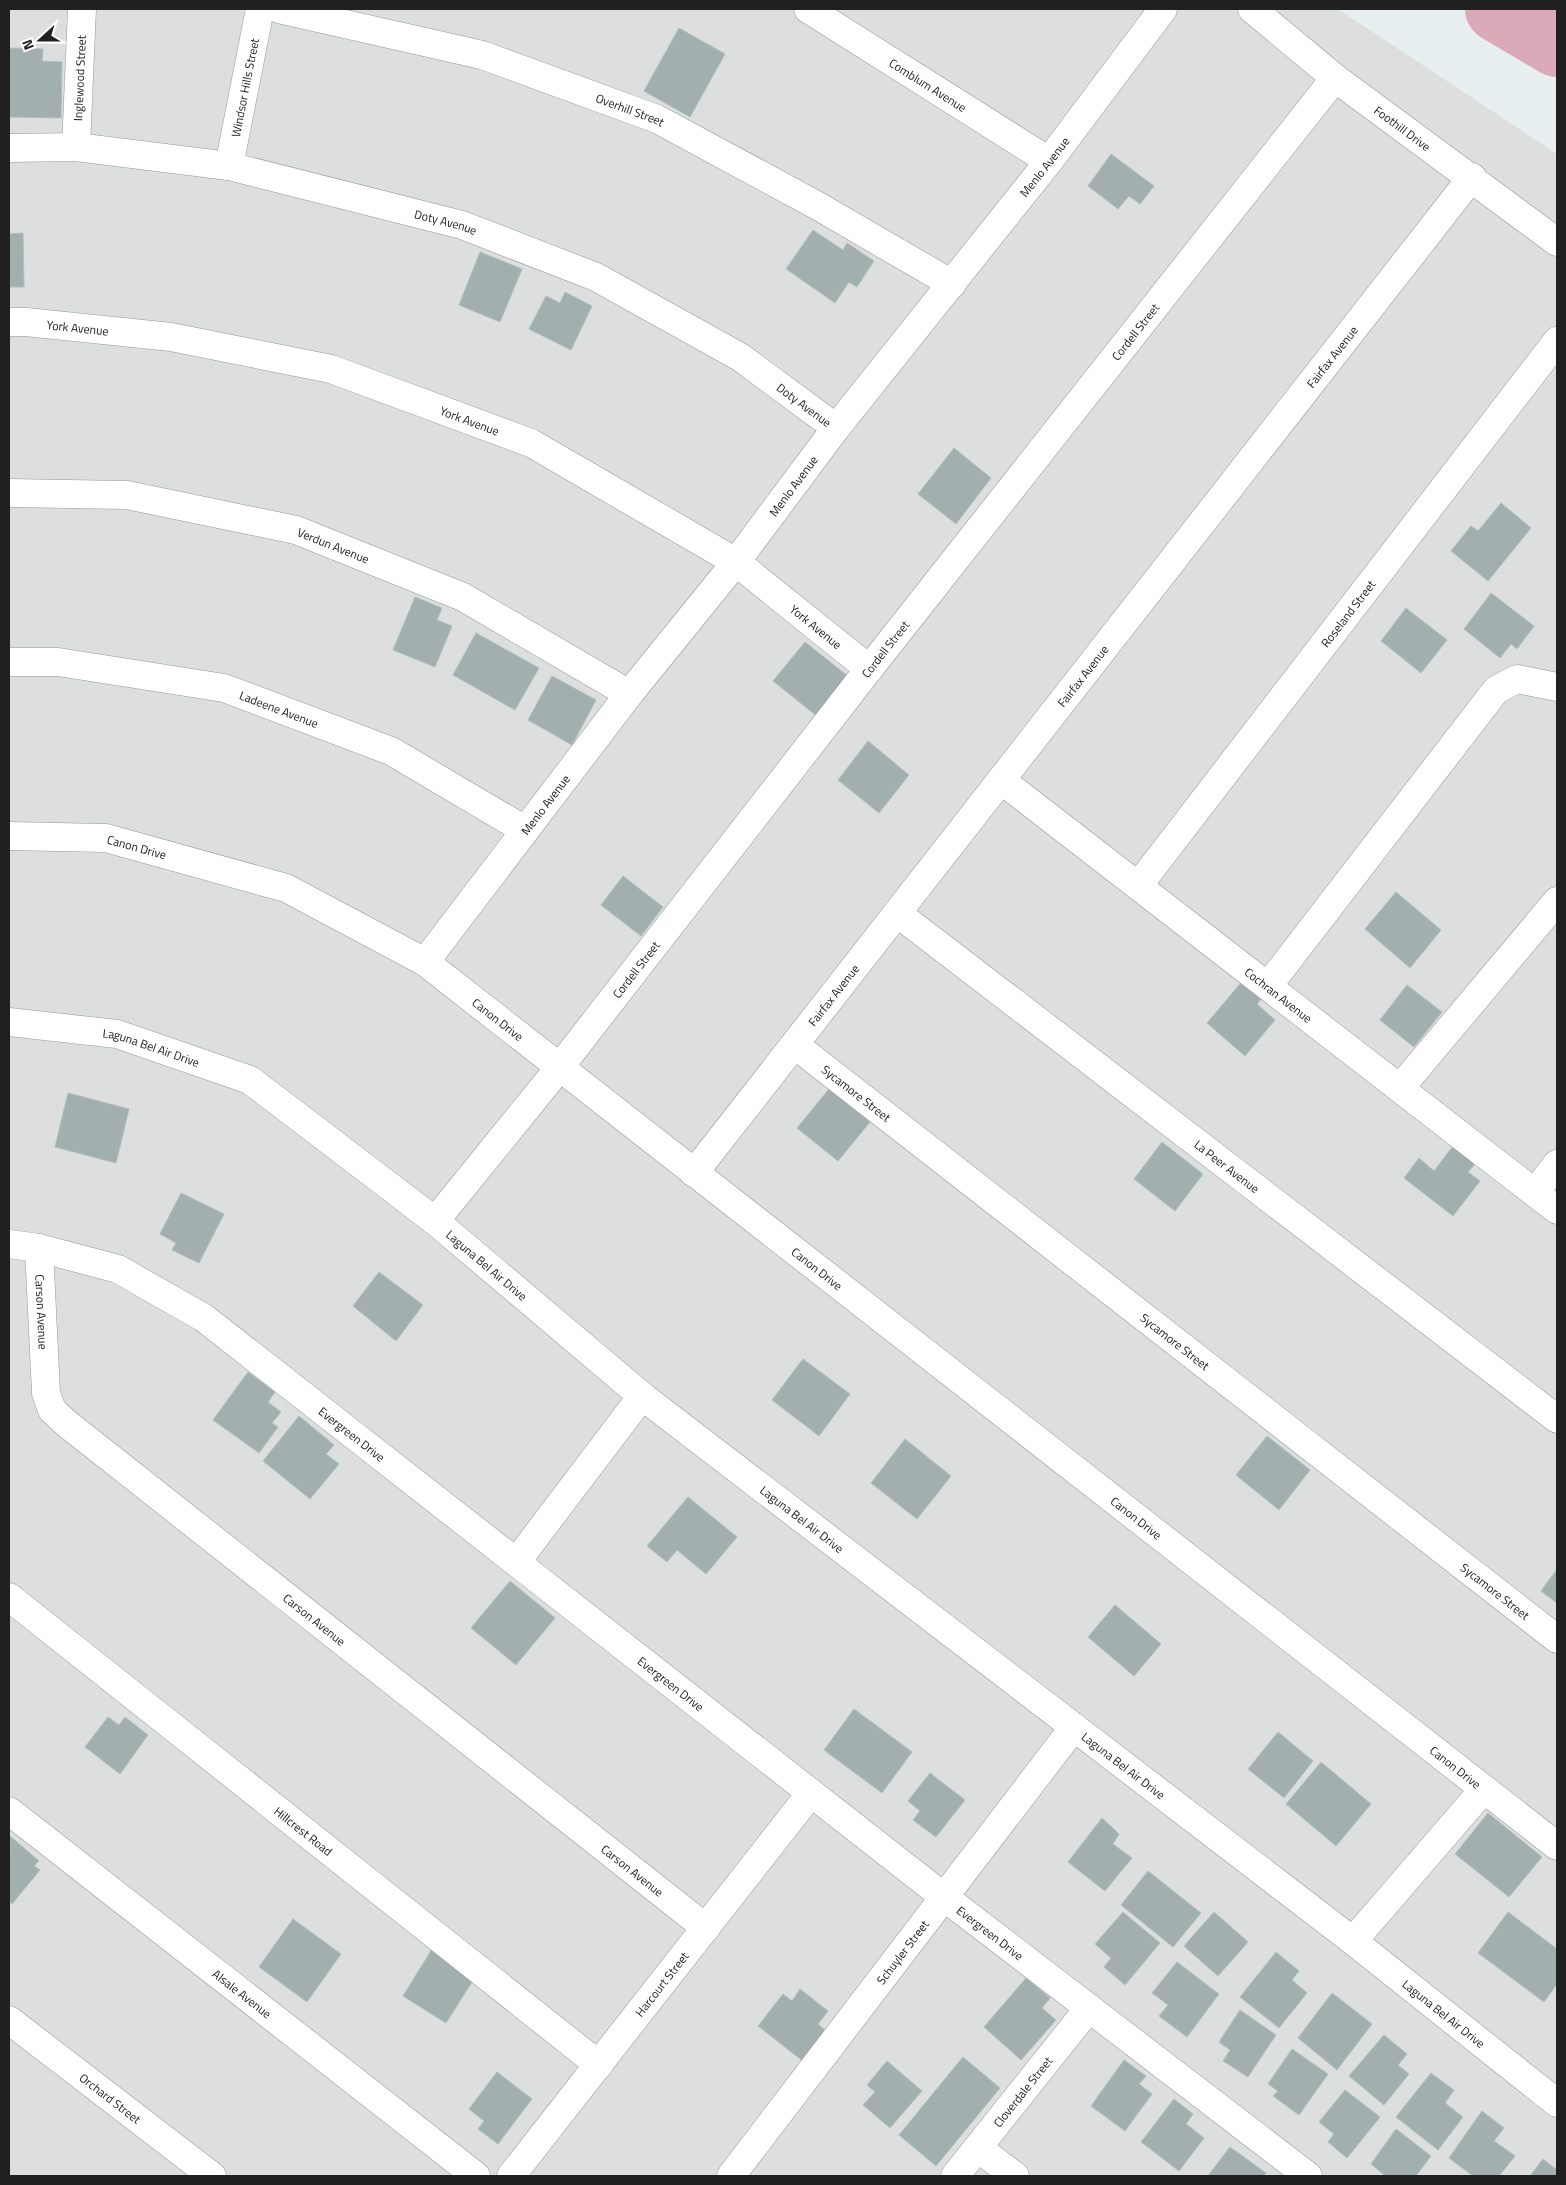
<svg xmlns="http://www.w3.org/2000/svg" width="1566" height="2185" font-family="'Titillium Web',sans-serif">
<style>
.residential{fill:#dddede}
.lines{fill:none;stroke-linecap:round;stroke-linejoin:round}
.river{stroke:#dbaab8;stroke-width:66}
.building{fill:#a3afae;stroke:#aac1c0}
.minor-casing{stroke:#979797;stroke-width:29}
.minor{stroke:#fff;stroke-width:28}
.labels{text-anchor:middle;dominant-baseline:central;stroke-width:5;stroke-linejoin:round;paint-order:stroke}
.street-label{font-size:12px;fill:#202020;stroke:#fff}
</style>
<rect width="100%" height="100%" fill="#e7eff0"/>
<path class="residential" d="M 9,9 L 1338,9 L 1557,154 L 1557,2176 L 9,2176 Z"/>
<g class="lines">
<path class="river" d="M 1498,9 L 1557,44"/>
</g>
<path class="building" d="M 679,28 L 725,54 L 690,117 L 644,91 Z
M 9,48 L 43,49 L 42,61 L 62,62 L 61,118 L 9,117 Z
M 1111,154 L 1154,186 L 1140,204 L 1129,196 L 1118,209 L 1088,186 Z
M 813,230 L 843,250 L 847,243 L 874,261 L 857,287 L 849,282 L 835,303 L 786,269 Z
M 23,233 L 24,287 L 9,287 L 9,234 Z
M 480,252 L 522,269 L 500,322 L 459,305 Z
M 565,292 L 592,306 L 571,350 L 529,329 L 546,296 L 560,303 Z
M 954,448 L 991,478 L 956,524 L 918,494 Z
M 1501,503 L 1531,528 L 1488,581 L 1451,551 L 1471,526 L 1478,531 Z
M 1491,593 L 1534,626 L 1517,649 L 1511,644 L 1500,658 L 1464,629 Z
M 415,597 L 442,608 L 437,620 L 452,626 L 435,667 L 393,650 Z
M 1406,608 L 1447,640 L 1421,673 L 1381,641 Z
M 476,633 L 539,668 L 515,710 L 453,675 Z
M 805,642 L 849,677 L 818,717 L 773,681 Z
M 552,676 L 596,700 L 572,745 L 528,720 Z
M 868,741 L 909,775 L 879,813 L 838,780 Z
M 623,876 L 663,907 L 641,936 L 601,905 Z
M 1396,892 L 1441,930 L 1410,968 L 1365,929 Z
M 1245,978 L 1265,995 L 1257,1004 L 1275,1020 L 1245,1056 L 1207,1023 Z
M 1407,985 L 1442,1012 L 1414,1047 L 1380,1020 Z
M 829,1089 L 870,1122 L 838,1161 L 797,1128 Z
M 68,1093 L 129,1109 L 116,1163 L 55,1147 Z
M 1162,1142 L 1203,1174 L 1175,1211 L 1134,1179 Z
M 1453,1146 L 1475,1164 L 1468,1172 L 1480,1181 L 1453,1216 L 1404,1178 L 1419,1158 L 1434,1171 Z
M 181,1193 L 224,1214 L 199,1263 L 172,1250 L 176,1243 L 160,1234 Z
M 379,1272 L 423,1305 L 396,1341 L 353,1306 Z
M 803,1359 L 850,1394 L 819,1436 L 772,1400 Z
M 248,1372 L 275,1392 L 268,1402 L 281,1412 L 272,1423 L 278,1427 L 259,1453 L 213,1420 Z
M 299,1416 L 334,1445 L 326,1454 L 339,1464 L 310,1499 L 263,1461 Z
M 1267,1436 L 1310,1470 L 1279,1510 L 1236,1475 Z
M 905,1439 L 951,1476 L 917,1519 L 871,1483 Z
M 688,1497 L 737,1537 L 706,1574 L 677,1550 L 667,1562 L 647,1546 Z
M 1557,1569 L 1557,1603 L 1541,1591 Z
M 510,1581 L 555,1618 L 516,1665 L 471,1628 Z
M 1115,1605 L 1161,1644 L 1134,1676 L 1088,1637 Z
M 854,1709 L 912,1752 L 882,1793 L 824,1750 Z
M 108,1717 L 119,1725 L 125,1717 L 148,1735 L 120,1774 L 85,1747 Z
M 1278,1732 L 1313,1761 L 1284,1798 L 1248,1769 Z
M 1321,1762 L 1371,1804 L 1336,1846 L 1286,1804 Z
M 930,1773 L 965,1800 L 936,1837 L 913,1820 L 920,1811 L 908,1801 Z
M 1488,1813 L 1542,1857 L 1509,1897 L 1455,1854 Z
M 1102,1818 L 1119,1834 L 1113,1844 L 1132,1858 L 1105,1891 L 1068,1862 Z
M 10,1836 L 39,1861 L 34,1866 L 40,1870 L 12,1904 L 9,1901 Z
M 1148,1871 L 1201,1913 L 1173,1947 L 1121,1905 Z
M 1123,1912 L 1160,1943 L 1125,1985 L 1104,1967 L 1111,1958 L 1095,1944 Z
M 1214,1912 L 1248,1942 L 1218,1976 L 1184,1946 Z
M 1508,1912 L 1557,1949 L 1557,1984 L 1544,2002 L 1478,1953 Z
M 293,1919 L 341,1954 L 307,2002 L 259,1967 Z
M 434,1946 L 477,1974 L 446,2023 L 403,1996 Z
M 1276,1952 L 1299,1971 L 1292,1980 L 1307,1993 L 1279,2028 L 1240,1997 Z
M 1177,1962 L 1219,1994 L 1187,2037 L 1159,2016 L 1168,2005 L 1152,1993 Z
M 1026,1978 L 1050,1998 L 1042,2008 L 1056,2020 L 1021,2060 L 984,2027 Z
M 800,1989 L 828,2011 L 818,2024 L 827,2032 L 804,2062 L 758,2026 L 783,1994 L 792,2001 Z
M 1332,1993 L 1372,2024 L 1337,2070 L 1298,2038 Z
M 1240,2010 L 1276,2035 L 1248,2077 L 1223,2061 L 1230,2050 L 1219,2042 Z
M 1384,2035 L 1407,2054 L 1398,2065 L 1409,2074 L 1384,2105 L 1349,2076 Z
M 1292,2049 L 1328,2074 L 1299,2115 L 1273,2096 L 1278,2091 L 1268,2084 Z
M 963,2057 L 1000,2088 L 936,2166 L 899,2135 Z
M 1124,2060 L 1146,2076 L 1139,2084 L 1152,2094 L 1125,2131 L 1091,2106 Z
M 887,2061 L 922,2091 L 890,2128 L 863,2105 L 875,2092 L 867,2085 Z
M 497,2072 L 532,2099 L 498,2144 L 478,2129 L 484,2121 L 469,2109 Z
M 1431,2073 L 1454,2090 L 1445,2103 L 1463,2117 L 1438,2150 L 1396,2117 Z
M 1345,2090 L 1380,2117 L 1347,2158 L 1328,2142 L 1334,2134 L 1319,2122 Z
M 1174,2099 L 1193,2114 L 1186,2124 L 1204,2138 L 1179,2171 L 1141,2142 Z
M 1482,2111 L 1504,2128 L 1494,2141 L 1515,2156 L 1499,2176 L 1473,2176 L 1449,2158 Z
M 1396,2129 L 1431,2156 L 1416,2176 L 1383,2176 L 1384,2175 L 1371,2164 Z
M 1230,2147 L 1266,2173 L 1263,2176 L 1208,2176 Z
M 1543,2159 L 1557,2170 L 1557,2176 L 1530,2176 Z"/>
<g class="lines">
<defs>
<g id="minor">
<path id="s1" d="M 279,9 L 482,55 L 657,119 L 818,206 L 952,284"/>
<path id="s2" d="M 808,9 L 1049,161"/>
<path id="s3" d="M 1252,9 L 1335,78 L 1557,242"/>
<path id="s4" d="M 76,147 L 82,9"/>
<path id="s5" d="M 9,148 L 76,147 L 229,166 L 462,225 L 596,277 L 740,357 L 836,428"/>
<path id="s6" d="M 229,166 L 260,9"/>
<path id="s7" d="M 9,322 L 26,322 L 171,337 L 331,369 L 531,443 L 736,562 L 869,669"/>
<path id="s8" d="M 9,493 L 127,495 L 296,530 L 463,597 L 629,694"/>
<path id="s9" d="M 9,662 L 58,662 L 224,688 L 391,751 L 525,830"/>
<path id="s10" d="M 1001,780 L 1557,1210"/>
<path id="s11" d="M 9,836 L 106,838 L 286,888 L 425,962 L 1557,1846"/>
<path id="s12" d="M 1138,886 L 1557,341"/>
<path id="s13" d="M 897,913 L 1557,1419"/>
<path id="s14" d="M 425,962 L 629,694 L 736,562 L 836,428 L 1049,161 L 1163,9"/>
<path d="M 1268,986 L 1496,690 L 1517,679 L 1557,687"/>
<path id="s15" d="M 9,1022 L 117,1034 L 250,1080 L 435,1221 L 642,1396 L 1353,1941 L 1557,2103"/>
<path id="s16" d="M 795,1045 L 1557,1639"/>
<path d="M 1400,1088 L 1557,901"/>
<path id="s17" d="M 694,1173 L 1472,177"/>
<path d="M 1535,1192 L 1557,1164"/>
<path id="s18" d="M 435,1221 L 559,1068 L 869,669 L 1335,78"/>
<path id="s19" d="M 9,1244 L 39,1248 L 118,1269 L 204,1318 L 944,1897 L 1308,2176"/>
<path id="s20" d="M 39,1248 L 46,1393 L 52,1410 L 66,1423 L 706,1928"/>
<path d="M 517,1561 L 642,1396"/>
<path id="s21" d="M 9,1597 L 599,2065"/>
<path id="s22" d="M 9,1811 L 476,2176"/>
<path d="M 1353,1941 L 1484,1789"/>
<path id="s23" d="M 9,2020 L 212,2176"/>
<path d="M 978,2148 L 1015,2176"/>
<path id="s24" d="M 511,2176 L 811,1793"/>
<path id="s25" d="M 731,2176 L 1074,1727"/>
<path id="s26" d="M 955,2176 L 1089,2008"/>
</g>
</defs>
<use href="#minor" class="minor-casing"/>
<use href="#minor" class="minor"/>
</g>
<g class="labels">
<g class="street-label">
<text stroke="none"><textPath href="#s4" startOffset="69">Inglewood Street</textPath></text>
<text stroke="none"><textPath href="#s2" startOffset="142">Comblum Avenue</textPath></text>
<text stroke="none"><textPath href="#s6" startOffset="80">Windsor Hills Street</textPath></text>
<text stroke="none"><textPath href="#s1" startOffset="366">Overhill Street</textPath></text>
<text stroke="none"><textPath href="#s3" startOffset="192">Foothill Drive</textPath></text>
<text stroke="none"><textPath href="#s14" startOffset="1008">Menlo Avenue</textPath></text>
<text stroke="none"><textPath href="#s5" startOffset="445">Doty Avenue</textPath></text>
<text stroke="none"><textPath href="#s7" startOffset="69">York Avenue</textPath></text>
<text stroke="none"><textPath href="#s18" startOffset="1132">Cordell Street</textPath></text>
<text stroke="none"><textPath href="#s17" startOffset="1036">Fairfax Avenue</textPath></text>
<text stroke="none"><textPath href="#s5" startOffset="850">Doty Avenue</textPath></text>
<text stroke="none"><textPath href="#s7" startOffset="474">York Avenue</textPath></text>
<text stroke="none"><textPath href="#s14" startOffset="602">Menlo Avenue</textPath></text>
<text stroke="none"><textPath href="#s8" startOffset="331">Verdun Avenue</textPath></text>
<text stroke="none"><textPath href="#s12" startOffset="344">Roseland Street</textPath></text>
<text stroke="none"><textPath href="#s7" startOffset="879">York Avenue</textPath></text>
<text stroke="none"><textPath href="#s18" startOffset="728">Cordell Street</textPath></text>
<text stroke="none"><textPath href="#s17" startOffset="631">Fairfax Avenue</textPath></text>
<text stroke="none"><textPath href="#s9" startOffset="276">Ladeene Avenue</textPath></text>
<text stroke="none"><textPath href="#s14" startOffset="198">Menlo Avenue</textPath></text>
<text stroke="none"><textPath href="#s11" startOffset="129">Canon Drive</textPath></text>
<text stroke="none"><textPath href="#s18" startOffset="322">Cordell Street</textPath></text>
<text stroke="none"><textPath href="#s17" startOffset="226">Fairfax Avenue</textPath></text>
<text stroke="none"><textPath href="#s10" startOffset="351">Cochran Avenue</textPath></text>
<text stroke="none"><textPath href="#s11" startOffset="534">Canon Drive</textPath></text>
<text stroke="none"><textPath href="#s15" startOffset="145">Laguna Bel Air Drive</textPath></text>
<text stroke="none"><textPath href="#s16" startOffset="78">Sycamore Street</textPath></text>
<text stroke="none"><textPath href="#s13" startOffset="416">La Peer Avenue</textPath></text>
<text stroke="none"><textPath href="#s15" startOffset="550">Laguna Bel Air Drive</textPath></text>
<text stroke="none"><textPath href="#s11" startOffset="939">Canon Drive</textPath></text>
<text stroke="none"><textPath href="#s20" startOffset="64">Carson Avenue</textPath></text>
<text stroke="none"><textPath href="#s16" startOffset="482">Sycamore Street</textPath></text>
<text stroke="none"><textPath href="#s19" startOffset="399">Evergreen Drive</textPath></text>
<text stroke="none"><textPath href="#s11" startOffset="1344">Canon Drive</textPath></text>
<text stroke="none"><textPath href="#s15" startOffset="955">Laguna Bel Air Drive</textPath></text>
<text stroke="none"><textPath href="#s16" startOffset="888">Sycamore Street</textPath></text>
<text stroke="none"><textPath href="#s20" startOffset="499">Carson Avenue</textPath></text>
<text stroke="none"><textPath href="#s19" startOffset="804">Evergreen Drive</textPath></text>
<text stroke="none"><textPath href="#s15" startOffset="1360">Laguna Bel Air Drive</textPath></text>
<text stroke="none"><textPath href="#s11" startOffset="1749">Canon Drive</textPath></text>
<text stroke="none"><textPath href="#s21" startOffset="376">Hillcrest Road</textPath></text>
<text stroke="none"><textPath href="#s20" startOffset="904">Carson Avenue</textPath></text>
<text stroke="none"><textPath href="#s19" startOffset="1209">Evergreen Drive</textPath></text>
<text stroke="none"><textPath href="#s25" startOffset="282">Schuyler Street</textPath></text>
<text stroke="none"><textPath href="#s24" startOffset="244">Harcourt Street</textPath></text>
<text stroke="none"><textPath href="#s22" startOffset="296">Alsale Avenue</textPath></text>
<text stroke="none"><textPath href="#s15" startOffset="1765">Laguna Bel Air Drive</textPath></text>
<text stroke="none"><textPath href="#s26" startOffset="108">Cloverdale Street</textPath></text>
<text stroke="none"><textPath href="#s23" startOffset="128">Orchard Street</textPath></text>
</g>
</g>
<rect width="1566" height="2185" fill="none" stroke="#202020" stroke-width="20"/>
<g transform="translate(40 40) rotate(249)" stroke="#ffffff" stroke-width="4" paint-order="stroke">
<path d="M0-4L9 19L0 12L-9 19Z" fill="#202020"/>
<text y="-8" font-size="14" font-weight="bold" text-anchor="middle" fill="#202020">N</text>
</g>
</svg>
